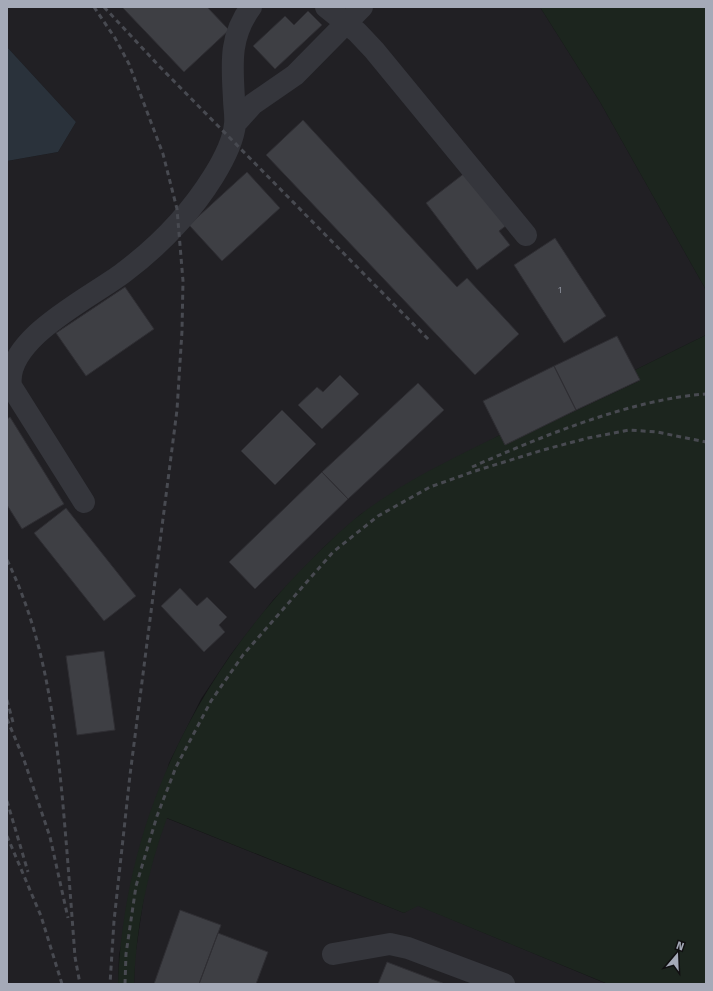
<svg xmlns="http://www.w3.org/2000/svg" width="713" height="991" font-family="'Fira Sans',sans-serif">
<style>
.built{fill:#212024}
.green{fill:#1c251e}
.water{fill:#2a323b}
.building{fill:#3e3f44;stroke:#2f2e33}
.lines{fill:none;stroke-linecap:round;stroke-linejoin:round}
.minor{stroke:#35363c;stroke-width:22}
.rail{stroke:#484a51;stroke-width:3;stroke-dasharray:5 4;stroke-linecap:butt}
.labels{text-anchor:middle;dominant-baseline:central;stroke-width:3;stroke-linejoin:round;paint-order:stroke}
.number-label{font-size:9px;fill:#8b8f9b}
</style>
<rect width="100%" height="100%" fill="#151417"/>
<path class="built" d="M 7,7 L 540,7 L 600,102 L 706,290 L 706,335 L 635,370 L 640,380 L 505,445 L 500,435 L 361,514 L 325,546 L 273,600 L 231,654 L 201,699 L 169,763 L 119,954 L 118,984 L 7,984 L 7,161 L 58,152 L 76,122 L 7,47 Z
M 166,818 L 404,913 L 417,905 L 607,984 L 134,984 L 135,957 L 145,889 L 154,853 Z"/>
<path class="green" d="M 540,7 L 706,7 L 706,290 L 600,102 Z
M 706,335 L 706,984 L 608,984 L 418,906 L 404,913 L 167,818 C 147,872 136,927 134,984 L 118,984 C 124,827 191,685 299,572 C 319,552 339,531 361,514 C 404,481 452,459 500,435 L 505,444 L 639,381 L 635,370 Z"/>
<path class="water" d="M 7,47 L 76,122 L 58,152 L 7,161 Z"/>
<path class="building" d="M 122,7 L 207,7 L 229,30 L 184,72 Z
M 308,11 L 322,25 L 275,69 L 253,46 L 285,16 L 294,25 Z
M 303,120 L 457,287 L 467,278 L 519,334 L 475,375 L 266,155 Z
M 247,172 L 280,208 L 222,261 L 189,225 Z
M 466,172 L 507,225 L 499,231 L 510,245 L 477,270 L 426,203 Z
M 555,238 L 606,316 L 564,343 L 514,265 Z
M 125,287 L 154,329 L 86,376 L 56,333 Z
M 617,336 L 640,380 L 576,410 L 554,366 Z
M 554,366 L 576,410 L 505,445 L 483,401 Z
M 340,375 L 359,394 L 322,429 L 298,405 L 317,387 L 323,392 Z
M 418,383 L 444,410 L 348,499 L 322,472 Z
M 282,410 L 316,444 L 275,485 L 241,451 Z
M 10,417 L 64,504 L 22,529 L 7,505 L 7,419 Z
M 322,472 L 348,499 L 255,589 L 229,562 Z
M 66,508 L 136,596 L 104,621 L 34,533 Z
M 180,588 L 197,606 L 207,597 L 227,617 L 219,625 L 225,632 L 204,652 L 161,606 Z
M 104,651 L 115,730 L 77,735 L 66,656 Z
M 180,910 L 221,925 L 199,984 L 154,984 Z
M 218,933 L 268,952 L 256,984 L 199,984 Z
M 387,962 L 445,984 L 378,984 Z"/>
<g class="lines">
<path class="minor" d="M 326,7 L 357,32 L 374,50 L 526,235
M 235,124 L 253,104 L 295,75 L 362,7
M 84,502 L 11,386 C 4,339 90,298 123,273 C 143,258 162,241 179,222 C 199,200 232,155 235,124 C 236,116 234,107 234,99 C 232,64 229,37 251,7
M 333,954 L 390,944 L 408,948 L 504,984"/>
<path class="rail" d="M 94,7 L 115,38 L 129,64 L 163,154 L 177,209 L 183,281 L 182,331 L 177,410 L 130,775 L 114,921 L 110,984
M 104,7 L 160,67 L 430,341
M 472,467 C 540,437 632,399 706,394
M 7,560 C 43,633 54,714 62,794 C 67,849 71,903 75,957 L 80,984
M 7,700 L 14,726
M 7,719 L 23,757 L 50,837 L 68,918
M 7,801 L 28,872
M 7,836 L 41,916 L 62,984
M 125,984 L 126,954 L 136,886 L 157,816 L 176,767 L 211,701 L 243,655 L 333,552 L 378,516 L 430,487 L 475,471 L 543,450 L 588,438 L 629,430 L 657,432 L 706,442"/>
</g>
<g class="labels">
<g class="number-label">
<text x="560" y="290">1</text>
</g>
</g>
<rect width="713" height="991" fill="none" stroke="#a5aab8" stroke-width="16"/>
<g transform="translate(677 955) rotate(19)" stroke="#100f11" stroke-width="3" paint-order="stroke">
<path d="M0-3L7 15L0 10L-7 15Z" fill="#a5aab8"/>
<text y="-6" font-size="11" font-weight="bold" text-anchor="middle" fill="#a5aab8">N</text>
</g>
</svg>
